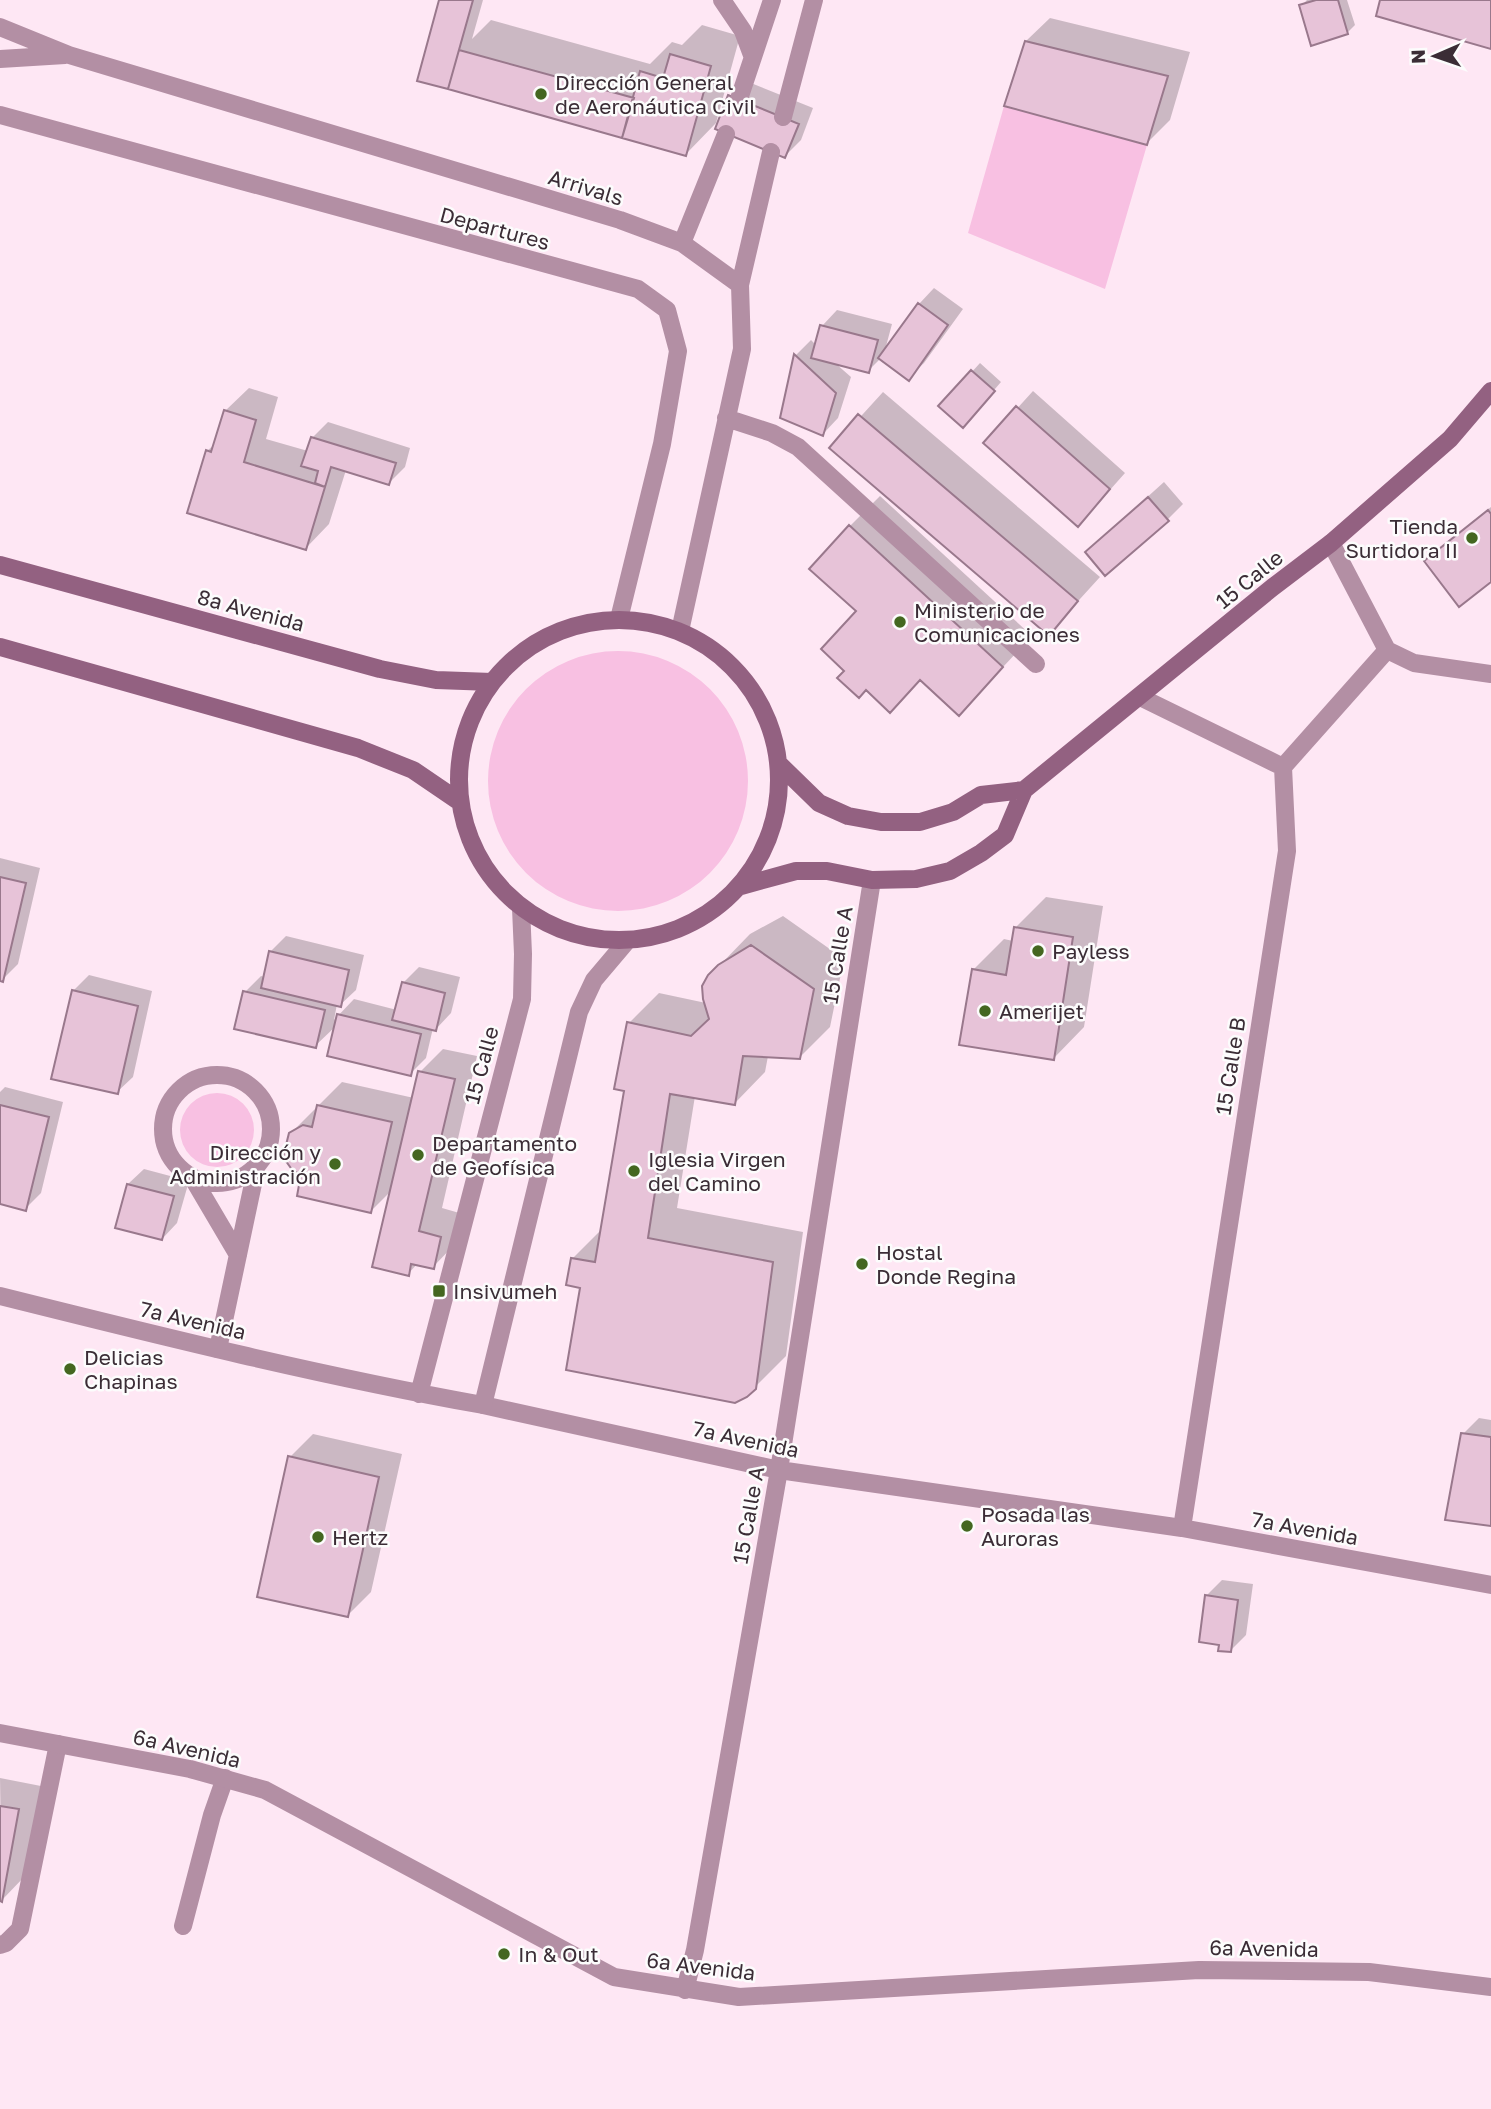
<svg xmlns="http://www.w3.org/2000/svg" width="1491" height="2109" font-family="'Golos Text',sans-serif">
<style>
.green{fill:#f8c0e2}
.shadow{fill:#0003}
.building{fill:#e7c3d8;stroke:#99788c;stroke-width:2}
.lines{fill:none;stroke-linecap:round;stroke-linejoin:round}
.service{stroke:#b38fa4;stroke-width:18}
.minor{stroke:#b38fa4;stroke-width:18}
.tertiary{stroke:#b38fa4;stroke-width:18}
.secondary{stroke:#936181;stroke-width:18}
.poi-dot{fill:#446720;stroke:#fcfcfc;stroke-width:2.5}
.labels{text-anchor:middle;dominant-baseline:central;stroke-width:5;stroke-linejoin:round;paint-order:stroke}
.poi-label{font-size:21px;fill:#3b2d36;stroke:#fcfcfc;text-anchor:start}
.street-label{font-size:21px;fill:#3b2d36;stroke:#fcfcfc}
</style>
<rect width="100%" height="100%" fill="#fee7f4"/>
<path class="green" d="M 1004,106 L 1147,145 L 1105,289 L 968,233 Z
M488 781a130 130 0 1 1 260 0a130 130 0 1 1-260 0Z
M180 1130a37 37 0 1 1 74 0a37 37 0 1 1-74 0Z"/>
<path class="shadow" d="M 441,0 L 483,0 L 472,39 L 491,20 L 650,64 L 672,42 L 682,45 L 702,25 L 740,36 L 716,123 L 686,154 L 419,80 Z
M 1307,0 L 1347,0 L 1355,25 L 1347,33 L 1301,6 Z
M 1050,18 L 1190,52 L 1170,120 L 1147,143 L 1026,41 Z
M 746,81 L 813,108 L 801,140 L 785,156 L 730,96 Z
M 934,288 L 963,309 L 924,363 L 908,378 L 881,358 L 868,371 L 835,363 L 851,377 L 838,418 L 823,434 L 782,417 L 796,355 L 811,340 L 816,345 L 822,326 L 837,310 L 892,324 L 885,350 L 919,304 Z
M 980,363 L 1001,382 L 970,418 L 941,406 Z
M 249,388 L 278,397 L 266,439 L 308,451 L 312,438 L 328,422 L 410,448 L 405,467 L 389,483 L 346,470 L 329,524 L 306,548 L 207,451 L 216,443 L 225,411 Z
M 1033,391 L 1125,473 L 1093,509 L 986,443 Z
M 883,392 L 1100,577 L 1049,633 L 832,448 Z
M 1164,482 L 1183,504 L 1167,520 L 1103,537 Z
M 880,496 L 1032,636 L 959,714 L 921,679 L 890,710 L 847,670 L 858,611 L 850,526 Z
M 1491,507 L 1491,580 L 1426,562 L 1442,546 Z
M 0,858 L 40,868 L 18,964 L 2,980 L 0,980 Z
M 1046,897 L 1103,906 L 1084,1027 L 1054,1058 L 973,970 L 1004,939 L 1013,941 L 1015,928 Z
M 783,916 L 844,959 L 830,1027 L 799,1058 L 768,1056 L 765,1072 L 735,1103 L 695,1096 L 677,1208 L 803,1232 L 786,1356 L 746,1396 L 582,1287 L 572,1259 L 602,1229 L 626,1090 L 629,1023 L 659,993 L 706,1003 L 719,966 L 750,934 Z
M 286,936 L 364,955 L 356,990 L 340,1005 L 337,1004 L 334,1020 L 354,999 L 397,1010 L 403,983 L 419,967 L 460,977 L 451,1013 L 436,1029 L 433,1028 L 426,1058 L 410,1074 L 336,1026 L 315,1046 L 245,992 L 261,976 L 265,977 L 270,952 Z
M 89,975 L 152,991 L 133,1077 L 117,1092 L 73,991 Z
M 443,1049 L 477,1056 L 442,1208 L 463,1214 L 456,1243 L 433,1267 L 418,1263 L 408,1274 L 393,1189 L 371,1211 L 303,1172 L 290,1134 L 342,1082 L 414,1098 L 420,1072 Z
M 5,1087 L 63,1102 L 41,1193 L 25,1209 L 0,1203 L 0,1092 Z
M 144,1169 L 189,1181 L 177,1223 L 162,1239 L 128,1184 Z
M 1479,1418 L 1491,1420 L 1491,1524 L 1463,1434 Z
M 313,1434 L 402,1454 L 371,1592 L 347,1616 L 290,1457 Z
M 1222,1580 L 1253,1584 L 1246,1635 L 1231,1650 L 1206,1596 Z
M 0,1778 L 41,1786 L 25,1876 L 2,1900 Z"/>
<path class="building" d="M 439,0 L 473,0 L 448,89 L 417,81 Z
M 1316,0 L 1338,0 L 1348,34 L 1311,46 L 1299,5 Z
M 1380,0 L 1491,0 L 1491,49 L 1376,16 Z
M 1025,41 L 1168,76 L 1147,145 L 1004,106 Z
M 459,50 L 634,98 L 622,138 L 448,89 Z
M 670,54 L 711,66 L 686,156 L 622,138 L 640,71 L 663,78 Z
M 728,95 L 799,124 L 785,158 L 715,129 Z
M 918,303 L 948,325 L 909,381 L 878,358 Z
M 820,325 L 878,340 L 869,373 L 811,358 Z
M 794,354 L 836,393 L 823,436 L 780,418 Z
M 971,370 L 995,391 L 963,428 L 938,406 Z
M 1016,406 L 1110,489 L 1078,527 L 983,443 Z
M 224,410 L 256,420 L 244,462 L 325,487 L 306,550 L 187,513 L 206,450 L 211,452 Z
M 858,414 L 1078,601 L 1049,636 L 829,448 Z
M 311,437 L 396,463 L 389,485 L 331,467 L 325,487 L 315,483 L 318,471 L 301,466 Z
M 1148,497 L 1169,521 L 1105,576 L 1085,552 Z
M 1488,510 L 1491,514 L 1491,582 L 1459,607 L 1424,561 Z
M 849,525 L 1003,667 L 959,716 L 920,680 L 890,713 L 866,690 L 859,698 L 837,678 L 844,671 L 821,649 L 856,611 L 809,569 Z
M 0,877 L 26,883 L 3,982 L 0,981 Z
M 1014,927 L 1073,937 L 1054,1060 L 959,1045 L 972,969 L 1006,975 Z
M 751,945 L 814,989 L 800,1059 L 743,1056 L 735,1105 L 670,1094 L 648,1238 L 773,1262 L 756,1389 L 747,1397 L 735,1403 L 566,1370 L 580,1288 L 566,1285 L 571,1258 L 595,1262 L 624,1091 L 614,1089 L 627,1022 L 691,1036 L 709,1019 L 703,999 L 702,986 L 708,975 L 718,965 Z
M 269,951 L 349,970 L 341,1007 L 261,988 Z
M 402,982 L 445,993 L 436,1031 L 392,1020 Z
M 72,990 L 138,1006 L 118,1094 L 51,1079 Z
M 243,991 L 325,1010 L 316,1048 L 234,1029 Z
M 337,1014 L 421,1034 L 411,1076 L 327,1056 Z
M 418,1071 L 455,1079 L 419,1231 L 441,1237 L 434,1269 L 411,1264 L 409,1276 L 372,1267 Z
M 0,1105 L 49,1117 L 26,1211 L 0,1204 Z
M 317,1105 L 392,1122 L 371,1213 L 297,1196 L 301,1174 L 293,1171 L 283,1157 L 289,1133 L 303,1125 L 312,1127 Z
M 127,1184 L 174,1196 L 162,1240 L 115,1228 Z
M 1461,1433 L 1491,1437 L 1491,1526 L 1445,1520 Z
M 288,1456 L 379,1477 L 348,1617 L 257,1597 Z
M 1205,1595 L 1238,1600 L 1231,1652 L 1218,1651 L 1219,1645 L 1199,1642 Z
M 0,1806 L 19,1809 L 2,1902 L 0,1901 Z"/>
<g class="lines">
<path class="service" d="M 722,0 L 743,31 L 752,55
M 0,27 L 69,55 L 620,220 L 682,243 L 740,285
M 0,59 L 65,55
M 739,99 L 772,0
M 0,115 L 638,289 L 667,310 L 678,351 L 662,444 L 619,619
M 783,117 L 814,0
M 682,243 L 726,134
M 726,418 L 772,433 L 798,447 L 1036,664
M 680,631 L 742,349 L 740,285 L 771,152
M163 1129a54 54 0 1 1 108 0a54 54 0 1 1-108 0Z
M 192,1177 L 238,1255
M 218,1349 L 257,1165
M 183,1926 L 212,1815 L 225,1778
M 0,1945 L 6,1943 L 20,1929 L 58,1744"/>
<path class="minor" d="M 1331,543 L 1387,650 L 1414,663 L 1491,674
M 1140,697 L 1283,767
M 1283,767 L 1387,650
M 483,1405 L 779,1470 L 1182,1528 L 1491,1585
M 1182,1528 L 1287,851 L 1283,767
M 0,1733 L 190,1769 L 265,1790 L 614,1977 L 739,1997 L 1199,1970 L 1369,1972 L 1491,1987
M 685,1990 L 695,1950 L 779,1470 L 872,880"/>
<path class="tertiary" d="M 0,1296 C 160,1336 321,1376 483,1405 L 579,1012 L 594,980 L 627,941
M 419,1394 L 522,999 L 523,954 L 521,908"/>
<path class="secondary" d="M 0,565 L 380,669 L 436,680 L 492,682
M459 780a160 160 0 1 1 320 0a160 160 0 1 1-320 0Z
M 0,647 L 358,748 L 413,770 L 460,802
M 779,764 L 819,803 L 848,816 L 881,822 L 920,822 L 953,812 L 981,795 L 1024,790
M 741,886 L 796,871 L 827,871 L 872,880 L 916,879 L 950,871 L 981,853 L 1005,835 L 1024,790 L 1273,587 L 1331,543 L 1450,439 L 1491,391"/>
</g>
<g class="poi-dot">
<circle cx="541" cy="94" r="7"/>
<circle cx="1472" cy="538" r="7"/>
<circle cx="900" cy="622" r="7"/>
<circle cx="1038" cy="951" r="7"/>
<circle cx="985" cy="1011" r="7"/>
<circle cx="418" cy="1155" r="7"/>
<circle cx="335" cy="1164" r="7"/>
<circle cx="634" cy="1171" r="7"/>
<circle cx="862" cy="1264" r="7"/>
<rect x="432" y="1284" width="14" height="14" rx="3.5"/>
<circle cx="70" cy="1369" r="7"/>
<circle cx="967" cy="1526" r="7"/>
<circle cx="318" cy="1537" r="7"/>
<circle cx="504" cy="1954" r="7"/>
</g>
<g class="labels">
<g class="poi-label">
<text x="555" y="82">Dirección General<tspan x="555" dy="24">de Aeronáutica Civil</tspan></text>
<text x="1458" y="526" text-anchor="end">Tienda<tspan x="1458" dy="24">Surtidora II</tspan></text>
<text x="914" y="610">Ministerio de<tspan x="914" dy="24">Comunicaciones</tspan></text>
<text x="1052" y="951">Payless</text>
<text x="999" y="1011">Amerijet</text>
<text x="432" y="1143">Departamento<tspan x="432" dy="24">de Geofísica</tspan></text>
<text x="321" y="1152" text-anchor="end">Dirección y<tspan x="321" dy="24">Administración</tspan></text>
<text x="648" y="1159">Iglesia Virgen<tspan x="648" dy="24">del Camino</tspan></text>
<text x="876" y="1252">Hostal<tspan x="876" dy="24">Donde Regina</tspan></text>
<text x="453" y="1291">Insivumeh</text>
<text x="84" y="1357">Delicias<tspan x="84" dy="24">Chapinas</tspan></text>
<text x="981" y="1514">Posada las<tspan x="981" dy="24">Auroras</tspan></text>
<text x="332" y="1537">Hertz</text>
<text x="518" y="1954">In &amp; Out</text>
</g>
<g class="street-label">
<text transform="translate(586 187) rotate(17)">Arrivals</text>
<text transform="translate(495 228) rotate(15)">Departures</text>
<text transform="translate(1249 579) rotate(-39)">15 Calle</text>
<text transform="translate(251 610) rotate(15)">8a Avenida</text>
<text transform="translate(837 955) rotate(-81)">15 Calle A</text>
<text transform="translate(481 1065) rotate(-75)">15 Calle</text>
<text transform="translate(1230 1066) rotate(-81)">15 Calle B</text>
<text transform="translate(193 1320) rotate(13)">7a Avenida</text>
<text transform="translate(746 1439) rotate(12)">7a Avenida</text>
<text transform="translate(748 1515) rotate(-80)">15 Calle A</text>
<text transform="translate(1305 1528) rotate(10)">7a Avenida</text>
<text transform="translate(187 1748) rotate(13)">6a Avenida</text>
<text transform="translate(1264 1948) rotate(1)">6a Avenida</text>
<text transform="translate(701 1966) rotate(7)">6a Avenida</text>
</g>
</g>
<g transform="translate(1435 56) rotate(268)" stroke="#fcfcfc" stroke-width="5" paint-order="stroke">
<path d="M0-5L12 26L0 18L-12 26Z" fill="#3b2d36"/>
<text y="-10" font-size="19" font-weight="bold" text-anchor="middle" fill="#3b2d36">N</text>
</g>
</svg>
